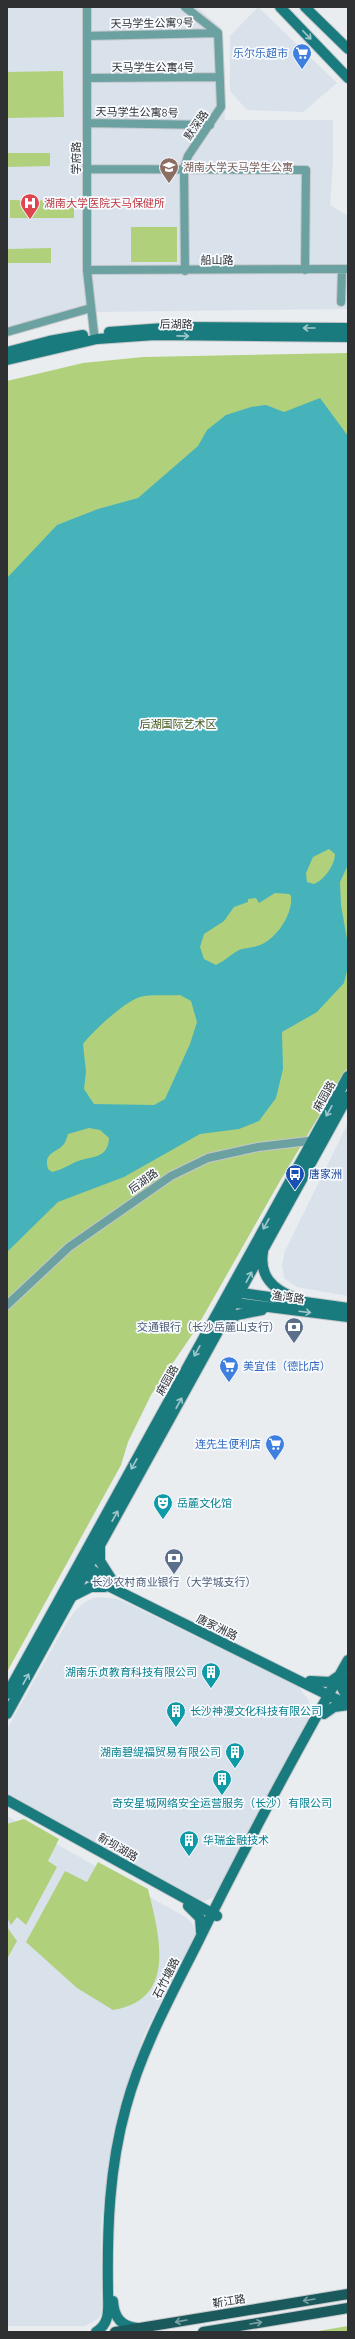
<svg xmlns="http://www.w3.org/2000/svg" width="355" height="2339" font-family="Quicksand,'Noto Sans SC',sans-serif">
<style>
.built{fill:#d9e1eb}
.green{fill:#b1d07b}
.water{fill:#46b3bb;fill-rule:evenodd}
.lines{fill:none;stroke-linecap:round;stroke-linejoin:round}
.street-casing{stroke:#c4c7ca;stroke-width:10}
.secondary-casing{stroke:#c4c7ca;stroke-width:12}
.primary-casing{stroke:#c4c7ca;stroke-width:12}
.street{stroke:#6ca1a2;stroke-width:8}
.secondary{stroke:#1a7b7f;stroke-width:10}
.primary{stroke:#1a5a5d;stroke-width:10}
.oneway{stroke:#9fc7cb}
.oneway2{stroke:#7da2a5}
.labels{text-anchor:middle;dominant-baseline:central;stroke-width:3.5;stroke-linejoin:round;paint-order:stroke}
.street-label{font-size:11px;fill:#2f3032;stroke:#f7fafe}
.shop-label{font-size:11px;fill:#366cbe;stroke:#f7fafe;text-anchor:end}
.education-label{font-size:11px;fill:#785e54;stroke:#f7fafe;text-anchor:start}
.health-label{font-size:11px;fill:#be3a42;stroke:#f7fafe;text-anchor:start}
.park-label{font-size:11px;fill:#465a1a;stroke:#f7fafe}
.transit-label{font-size:11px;fill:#164399;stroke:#f7fafe;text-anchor:start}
.service-label{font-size:11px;fill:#4e5e75;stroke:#f7fafe;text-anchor:end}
.culture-label{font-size:11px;fill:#0d838f;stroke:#f7fafe;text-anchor:start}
</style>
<rect width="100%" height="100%" fill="#e9edf0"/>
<path class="built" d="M 7,7 L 197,7 L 221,28 L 225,120 L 333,120 L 333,163 L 330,205 L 348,216 L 348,309 L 95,312 L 7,336 Z
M 258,7 L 337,83 L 303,112 L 247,110 L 230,91 L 230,36 Z
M 348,1123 L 348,1296 L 297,1287 L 284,1278 L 282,1265 L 285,1251 Z
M 96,1597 L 117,1599 L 129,1604 L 299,1687 L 309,1701 L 309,1718 L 224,1886 L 212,1898 L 204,1901 L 197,1901 L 7,1798 L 7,1729 L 66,1624 L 75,1611 L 85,1602 Z
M 7,1816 L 187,1918 L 192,1923 L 196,1934 L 144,2035 L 121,2103 L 113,2135 L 104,2202 L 101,2226 L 102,2312 L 98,2319 L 85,2326 L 7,2326 Z"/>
<path class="green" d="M 63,71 L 64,117 L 7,118 L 7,72 Z
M 7,153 L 50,153 L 50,166 L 7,167 Z
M 10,200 L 74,201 L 74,218 L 10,218 Z
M 131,227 L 177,227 L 177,262 L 131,262 Z
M 51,248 L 51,263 L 7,263 L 7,249 Z
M 348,353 L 348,1067 L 280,1181 L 196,1329 L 151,1395 L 128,1442 L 121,1465 L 7,1672 L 7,381 L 83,363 L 143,357 Z
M 24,1819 L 59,1839 L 48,1861 L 57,1867 L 26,1925 L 17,1917 L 11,1925 L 7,1918 L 7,1824 Z
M 98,1862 L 148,1889 C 159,1934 178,2000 113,2010 L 77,1988 L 26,1942 L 65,1871 L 87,1882 Z
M 7,1927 L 17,1941 L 7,1959 Z
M 348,2326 L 348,2332 L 312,2332 Z"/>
<path class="water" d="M 320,398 L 348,436 L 348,865 L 340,882 L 341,905 L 348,945 L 348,967 L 344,983 L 317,1012 L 282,1032 L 283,1069 L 276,1098 L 259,1121 L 239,1129 L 200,1134 L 124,1177 L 58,1202 L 7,1252 L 7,578 L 57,525 L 98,509 L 138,498 L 198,446 L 207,430 L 226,415 L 251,407 L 266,405 L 284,412 ZM 329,849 L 335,854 C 335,865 324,880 314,884 L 307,882 L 306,873 L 313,857 ZM 275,893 L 289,894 L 291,896 C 293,914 277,938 260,945 C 254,948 246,947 239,950 C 231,954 225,961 216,965 L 204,959 L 200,947 L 204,934 L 224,921 L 234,907 L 248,902 L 248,899 L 256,898 L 259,903 ZM 180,995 L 191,1001 L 197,1022 L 190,1044 L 165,1099 L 154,1105 L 94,1104 L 84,1089 L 86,1072 L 83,1044 C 93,1031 124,1002 140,997 C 151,994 167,996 180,995 ZM 89,1128 L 100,1130 L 109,1138 C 108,1159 92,1156 78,1161 C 68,1165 62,1170 52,1172 L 48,1169 C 43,1152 57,1153 64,1144 C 66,1141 67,1137 68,1134 Z"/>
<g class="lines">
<defs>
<path id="street" d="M 87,7 L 87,270 L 94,333
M 185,7 L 218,33 L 221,107 L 188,156 L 184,169 L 185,271
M 87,36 L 218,33
M 87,78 L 220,77
M 87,123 L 210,125
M 87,169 L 306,170 L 305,270
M 87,270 L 347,269
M 341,302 L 342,269
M 7,332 L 91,308
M 7,1305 L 69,1247 L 171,1176 L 208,1158 L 258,1147 L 317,1140"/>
<path id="secondary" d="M 280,7 L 348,78
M 305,7 L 348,49
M 109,332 L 178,327 L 348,328
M 7,352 L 49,341 L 83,335
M 7,360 L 97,339 L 155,335 L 348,337
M 263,1252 C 259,1276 273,1289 293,1297
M 235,1292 L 348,1308
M 228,1302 L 348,1317
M 225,1323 L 237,1315 L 262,1310
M 100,1545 L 100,1561 L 112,1580
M 83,1564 L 111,1583
M 78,1571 L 348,1705
M 71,1597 L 91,1587 L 105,1587
M 343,1676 L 342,1688 L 348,1699
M 310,1681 L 330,1682 L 337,1677
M 7,1694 L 348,1076
M 7,1714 L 348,1096
M 324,1714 L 334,1707 L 348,1705
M 7,1800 L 217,1916
M 188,1906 L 200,1918 L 201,1932
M 113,2301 C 114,2317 121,2327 138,2328
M 96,2332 C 111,2323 108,2308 108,2292 C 107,2229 109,2168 126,2107 C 142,2048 171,1996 198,1942 C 245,1846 296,1752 348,1660"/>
<path id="primary" d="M 115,2332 L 348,2294
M 203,2332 L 348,2308"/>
</defs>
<use href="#street" class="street-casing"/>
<use href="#secondary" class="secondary-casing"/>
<use href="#primary" class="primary-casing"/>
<use href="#street" class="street"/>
<use href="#secondary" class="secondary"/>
<use href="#primary" class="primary"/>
</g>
<defs><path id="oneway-shaft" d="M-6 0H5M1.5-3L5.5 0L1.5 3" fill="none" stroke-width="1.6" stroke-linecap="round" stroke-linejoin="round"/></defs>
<g class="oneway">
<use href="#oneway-shaft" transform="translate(307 35) rotate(46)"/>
<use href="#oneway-shaft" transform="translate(309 328) rotate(180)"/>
<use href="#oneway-shaft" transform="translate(183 336) rotate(1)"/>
<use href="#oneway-shaft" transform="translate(329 1111) rotate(119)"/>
<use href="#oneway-shaft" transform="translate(266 1224) rotate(119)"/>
<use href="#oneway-shaft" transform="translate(249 1277) rotate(-62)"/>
<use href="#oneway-shaft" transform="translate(305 1312) rotate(7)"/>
<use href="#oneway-shaft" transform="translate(197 1351) rotate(119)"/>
<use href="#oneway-shaft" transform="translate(179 1403) rotate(-61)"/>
<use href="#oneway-shaft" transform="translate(134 1464) rotate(119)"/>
<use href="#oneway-shaft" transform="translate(115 1516) rotate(-61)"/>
<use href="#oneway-shaft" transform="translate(26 1679) rotate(-61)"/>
</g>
<g class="oneway2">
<use href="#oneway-shaft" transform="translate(309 2300) rotate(171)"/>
<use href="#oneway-shaft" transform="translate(181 2321) rotate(170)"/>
<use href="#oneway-shaft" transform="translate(256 2323) rotate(-9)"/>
</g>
<defs>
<symbol id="supermarket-pin" viewBox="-11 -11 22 30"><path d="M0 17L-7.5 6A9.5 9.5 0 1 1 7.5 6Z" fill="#3f7fe0" stroke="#f7fafe"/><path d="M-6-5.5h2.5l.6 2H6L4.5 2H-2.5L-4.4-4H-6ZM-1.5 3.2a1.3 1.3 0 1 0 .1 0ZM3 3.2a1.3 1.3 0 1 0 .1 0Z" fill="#fff"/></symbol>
<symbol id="university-pin" viewBox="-11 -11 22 30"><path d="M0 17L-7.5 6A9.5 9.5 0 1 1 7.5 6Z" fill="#8d6e63" stroke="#f7fafe"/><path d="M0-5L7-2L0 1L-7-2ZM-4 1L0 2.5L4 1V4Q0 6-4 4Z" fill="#fff"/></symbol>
<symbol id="hospital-pin" viewBox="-11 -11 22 30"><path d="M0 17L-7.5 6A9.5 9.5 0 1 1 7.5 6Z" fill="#e0444e" stroke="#f7fafe"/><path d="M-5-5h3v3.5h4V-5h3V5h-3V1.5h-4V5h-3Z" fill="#fff"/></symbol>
<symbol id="bus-pin" viewBox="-11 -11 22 30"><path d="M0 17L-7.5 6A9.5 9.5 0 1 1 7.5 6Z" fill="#1a4fb4" stroke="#f7fafe"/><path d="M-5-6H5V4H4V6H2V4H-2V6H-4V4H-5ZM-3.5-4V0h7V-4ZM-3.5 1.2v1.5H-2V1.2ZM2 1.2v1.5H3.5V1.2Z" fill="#fff"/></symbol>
<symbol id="bank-pin" viewBox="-11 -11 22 30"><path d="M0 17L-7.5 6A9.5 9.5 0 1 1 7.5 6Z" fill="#5c6f8a" stroke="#f7fafe"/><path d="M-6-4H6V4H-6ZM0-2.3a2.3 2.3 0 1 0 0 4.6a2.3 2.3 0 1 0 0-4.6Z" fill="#fff"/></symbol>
<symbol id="theatre-pin" viewBox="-11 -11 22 30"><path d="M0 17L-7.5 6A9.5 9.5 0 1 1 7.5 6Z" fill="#0f9aa8" stroke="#f7fafe"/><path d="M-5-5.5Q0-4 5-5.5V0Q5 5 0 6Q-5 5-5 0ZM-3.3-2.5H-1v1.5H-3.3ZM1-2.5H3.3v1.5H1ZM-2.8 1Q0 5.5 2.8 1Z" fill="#fff"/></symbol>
<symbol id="building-pin" viewBox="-11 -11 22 30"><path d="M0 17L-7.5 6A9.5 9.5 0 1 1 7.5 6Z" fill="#0f9aa8" stroke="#f7fafe"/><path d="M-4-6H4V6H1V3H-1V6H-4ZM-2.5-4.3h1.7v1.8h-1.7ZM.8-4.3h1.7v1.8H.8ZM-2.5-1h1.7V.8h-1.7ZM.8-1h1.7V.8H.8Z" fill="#fff"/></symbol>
</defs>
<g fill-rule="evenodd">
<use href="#supermarket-pin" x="291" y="42" width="22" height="30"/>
<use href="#university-pin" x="158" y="156" width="22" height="30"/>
<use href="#hospital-pin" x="19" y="192" width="22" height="30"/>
<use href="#bus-pin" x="284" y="1163" width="22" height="30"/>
<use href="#bank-pin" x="283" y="1316" width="22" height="30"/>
<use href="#supermarket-pin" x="218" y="1355" width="22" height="30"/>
<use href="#supermarket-pin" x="264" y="1433" width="22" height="30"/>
<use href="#theatre-pin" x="152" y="1492" width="22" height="30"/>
<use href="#bank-pin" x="163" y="1547" width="22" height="30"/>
<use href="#building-pin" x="200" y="1661" width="22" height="30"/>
<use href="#building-pin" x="165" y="1700" width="22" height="30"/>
<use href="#building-pin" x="224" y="1741" width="22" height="30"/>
<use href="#building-pin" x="211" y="1768" width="22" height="30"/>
<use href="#building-pin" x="178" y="1829" width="22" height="30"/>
</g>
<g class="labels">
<g class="street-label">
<text transform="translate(152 23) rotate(-1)">天马学生公寓9号</text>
<text x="153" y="67">天马学生公寓4号</text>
<text transform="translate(137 112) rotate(1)">天马学生公寓8号</text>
<text transform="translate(196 125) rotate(-56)">默深路</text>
<text transform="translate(76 158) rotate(-90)">学府路</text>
<text x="217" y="260">船山路</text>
<text transform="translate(176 324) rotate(1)">后湖路</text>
<text transform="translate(324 1096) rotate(-61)">麻园路</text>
<text transform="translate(143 1181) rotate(-35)">后湖路</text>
<text transform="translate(288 1297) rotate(7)">渔湾路</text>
<text transform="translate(167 1380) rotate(-61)">麻园路</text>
<text transform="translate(217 1627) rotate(26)">唐家洲路</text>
<text transform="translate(118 1847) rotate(30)">新坝湖路</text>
<text transform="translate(166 1978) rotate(-63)">石竹塘路</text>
<text transform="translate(229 2301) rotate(-9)">靳江路</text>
</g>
<g class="shop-label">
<text x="288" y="53">乐尔乐超市</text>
<text x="243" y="1366" text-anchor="start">美宜佳（德比店）</text>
<text x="261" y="1444">连先生便利店</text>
</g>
<g class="education-label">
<text x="183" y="167">湖南大学天马学生公寓</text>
</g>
<g class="health-label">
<text x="44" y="203">湖南大学医院天马保健所</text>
</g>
<g class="park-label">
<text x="178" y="724">后湖国际艺术区</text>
</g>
<g class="transit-label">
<text x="309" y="1174">唐家洲</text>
</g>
<g class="service-label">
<text x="280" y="1327">交通银行（长沙岳麓山支行）</text>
<text x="174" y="1582" text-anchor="middle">长沙农村商业银行（大学城支行）</text>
</g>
<g class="culture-label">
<text x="177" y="1503">岳麓文化馆</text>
<text x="197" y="1672" text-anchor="end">湖南乐贞教育科技有限公司</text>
<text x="190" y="1711">长沙神漫文化科技有限公司</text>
<text x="221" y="1752" text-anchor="end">湖南碧缇福贸易有限公司</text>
<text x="222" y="1803" text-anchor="middle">奇安星城网络安全运营服务（长沙）有限公司</text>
<text x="203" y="1840">华瑞金融技术</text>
</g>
</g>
<rect width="355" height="2339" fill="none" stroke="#2f3032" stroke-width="16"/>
</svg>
